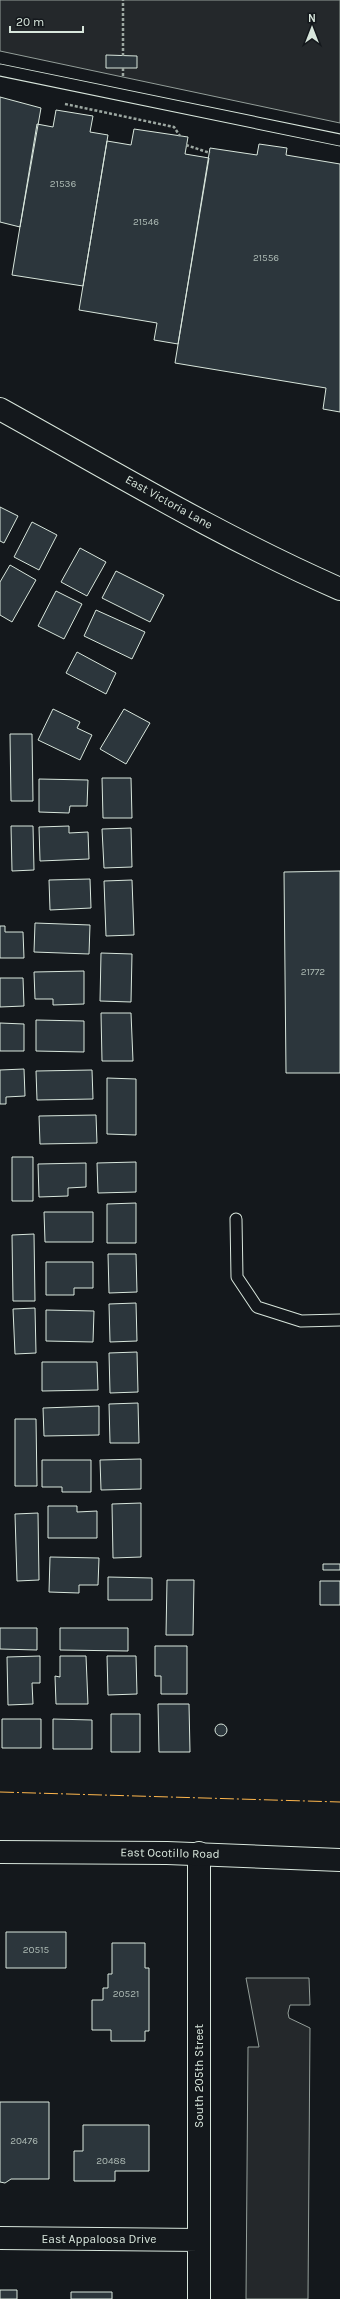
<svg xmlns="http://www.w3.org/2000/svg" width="340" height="2299" font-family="Karla,sans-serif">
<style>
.parking{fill:#24282b;stroke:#939e99}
.building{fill:#2c363c;stroke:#d8e6dc}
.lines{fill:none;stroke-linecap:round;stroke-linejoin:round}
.lane-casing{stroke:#d8e6dc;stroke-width:13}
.street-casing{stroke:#d8e6dc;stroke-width:24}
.secondary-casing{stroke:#d8e6dc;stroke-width:24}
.path{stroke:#9da8a2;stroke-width:2.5;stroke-dasharray:3 2;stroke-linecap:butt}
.lane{stroke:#14181c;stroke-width:11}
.street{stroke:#14181c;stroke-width:22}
.secondary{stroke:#14181c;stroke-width:22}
.power{stroke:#ffb74d;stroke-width:1;stroke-dasharray:14 3 2 3;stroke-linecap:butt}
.labels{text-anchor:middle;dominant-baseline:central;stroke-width:3;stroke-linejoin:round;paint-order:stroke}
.number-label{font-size:10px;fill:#adbab4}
.street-label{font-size:12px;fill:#d8e6dc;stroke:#14181c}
</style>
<rect width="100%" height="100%" fill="#14181c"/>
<path class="parking" d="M 0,0 L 340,0 L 340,123 L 0,51 Z
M 246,1978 L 309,1978 L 310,2005 L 290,2005 L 288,2013 L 289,2018 L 310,2028 L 308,2299 L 246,2299 L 248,2047 L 259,2047 Z"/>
<path class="building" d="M 106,55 L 137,56 L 137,68 L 106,68 Z
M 0,97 L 41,108 L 20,227 L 0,222 Z
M 56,110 L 93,116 L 90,132 L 108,135 L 83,286 L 12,275 L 37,124 L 53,127 Z
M 134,129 L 188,137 L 185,154 L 209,158 L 178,344 L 154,340 L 157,323 L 79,310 L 107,141 L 131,145 Z
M 259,144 L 287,148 L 286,155 L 340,164 L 340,412 L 323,409 L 326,388 L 175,363 L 210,148 L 257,155 Z
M 0,507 L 18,516 L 4,543 L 0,541 Z
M 32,522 L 57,535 L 39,570 L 14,557 Z
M 80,548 L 106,562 L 87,596 L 61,582 Z
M 10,565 L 36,580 L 12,622 L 0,615 L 0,582 Z
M 116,571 L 164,595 L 150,622 L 102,598 Z
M 56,591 L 82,604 L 64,639 L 38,626 Z
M 96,610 L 145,632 L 132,659 L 84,636 Z
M 77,652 L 116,673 L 106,694 L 66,673 Z
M 53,709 L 80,722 L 77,728 L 92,735 L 80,760 L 38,740 Z
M 124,709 L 150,723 L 126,764 L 100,749 Z
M 10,734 L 32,734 L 33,801 L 11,801 Z
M 102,778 L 131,778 L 132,818 L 103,818 Z
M 39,779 L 88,780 L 87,806 L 70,806 L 69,813 L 39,812 Z
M 11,826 L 33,826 L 34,870 L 12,871 Z
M 69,826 L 69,833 L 88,832 L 89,859 L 40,861 L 39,827 Z
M 131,828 L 132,867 L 104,868 L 102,829 Z
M 340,871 L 340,1073 L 286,1073 L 284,872 Z
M 90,879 L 91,908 L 50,910 L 49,880 Z
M 132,880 L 134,935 L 106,936 L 104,881 Z
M 35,923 L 90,925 L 89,954 L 34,952 Z
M 0,926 L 5,926 L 5,932 L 23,932 L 24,958 L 0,958 Z
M 101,953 L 132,954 L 131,1002 L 100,1001 Z
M 84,971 L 84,1004 L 53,1005 L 53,999 L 35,999 L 34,972 Z
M 0,978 L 23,978 L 24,1006 L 0,1007 Z
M 101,1013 L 131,1013 L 133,1061 L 102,1061 Z
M 36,1020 L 84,1021 L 84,1052 L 36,1051 Z
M 0,1023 L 24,1024 L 24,1051 L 0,1051 Z
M 24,1069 L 25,1096 L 6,1097 L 6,1104 L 0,1104 L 0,1070 Z
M 92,1070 L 93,1099 L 37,1100 L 36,1071 Z
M 107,1078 L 136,1079 L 136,1135 L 107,1134 Z
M 96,1115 L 97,1143 L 40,1144 L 39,1116 Z
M 12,1157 L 33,1157 L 33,1201 L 12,1201 Z
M 136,1162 L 136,1192 L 98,1193 L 97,1163 Z
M 86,1163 L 86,1187 L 68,1188 L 68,1196 L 39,1197 L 38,1164 Z
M 136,1203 L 136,1243 L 107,1243 L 107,1204 Z
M 44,1212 L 93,1212 L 93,1242 L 45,1242 Z
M 34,1234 L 35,1301 L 13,1301 L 12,1235 Z
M 108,1254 L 136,1254 L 137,1292 L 109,1293 Z
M 46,1262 L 93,1262 L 93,1288 L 74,1288 L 74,1295 L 46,1295 Z
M 136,1303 L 137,1341 L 110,1342 L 109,1304 Z
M 35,1308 L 36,1353 L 15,1354 L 13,1309 Z
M 46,1310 L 94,1311 L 93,1342 L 46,1341 Z
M 137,1352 L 138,1392 L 110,1393 L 109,1353 Z
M 42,1362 L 97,1362 L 98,1390 L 42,1391 Z
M 138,1403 L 139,1443 L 110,1443 L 109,1404 Z
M 99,1406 L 99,1435 L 44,1436 L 43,1408 Z
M 15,1419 L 36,1419 L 37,1486 L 15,1486 Z
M 141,1459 L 141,1489 L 101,1490 L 100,1460 Z
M 42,1460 L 91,1460 L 91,1492 L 62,1492 L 62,1487 L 42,1487 Z
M 141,1503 L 141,1557 L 113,1558 L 112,1504 Z
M 48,1506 L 77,1506 L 77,1512 L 97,1511 L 97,1538 L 48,1538 Z
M 38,1513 L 39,1580 L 17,1581 L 15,1514 Z
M 50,1557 L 99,1558 L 98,1585 L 79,1585 L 79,1593 L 49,1592 Z
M 323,1564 L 340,1564 L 340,1570 L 323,1570 Z
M 108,1577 L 152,1578 L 152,1600 L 108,1600 Z
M 167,1580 L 194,1580 L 193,1635 L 166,1635 Z
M 320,1581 L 340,1581 L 340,1605 L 320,1605 Z
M 0,1628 L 37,1628 L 37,1650 L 0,1649 Z
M 60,1628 L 128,1628 L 128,1651 L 60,1650 Z
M 155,1646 L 187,1646 L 187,1694 L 161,1694 L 161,1676 L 155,1676 Z
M 40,1656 L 40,1683 L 32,1683 L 33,1704 L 8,1705 L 7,1657 Z
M 60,1656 L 86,1656 L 88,1704 L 56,1704 L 55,1676 L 60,1677 Z
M 107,1656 L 136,1656 L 137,1694 L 108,1695 Z
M 158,1704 L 189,1704 L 190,1752 L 159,1752 Z
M 111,1714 L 140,1714 L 140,1752 L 111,1752 Z
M 2,1719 L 41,1719 L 41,1748 L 2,1748 Z
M 53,1719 L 92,1720 L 92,1749 L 53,1749 Z
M215 1730a6 6 0 1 1 12 0a6 6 0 1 1-12 0Z
M 6,1932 L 66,1932 L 66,1968 L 6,1968 Z
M 112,1943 L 145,1943 L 145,1968 L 149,1968 L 149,2031 L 145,2031 L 145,2041 L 111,2041 L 111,2030 L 92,2030 L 92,2000 L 103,2000 L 103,1988 L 108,1988 L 108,1974 L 112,1974 Z
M 0,2102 L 49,2102 L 49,2179 L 11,2179 L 5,2183 L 0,2182 Z
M 83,2125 L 149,2125 L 149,2171 L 115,2171 L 115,2181 L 74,2181 L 74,2151 L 83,2151 Z
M 0,2290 L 17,2290 L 17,2299 L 0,2299 Z
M 71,2292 L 112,2292 L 112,2299 L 71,2299 Z"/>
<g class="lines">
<defs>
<path id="lane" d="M 0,70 L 340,140
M 236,1219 L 237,1277 L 257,1307 L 301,1321 L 340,1320"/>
<path id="street" d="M 0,2238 L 199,2240
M 199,2299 L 199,1853"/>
<path id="secondary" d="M 0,409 C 112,471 223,538 340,589
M 0,1852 L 167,1853 L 340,1860"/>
</defs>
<use href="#lane" class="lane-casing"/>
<use href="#street" class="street-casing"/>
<use href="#secondary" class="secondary-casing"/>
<path class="path" d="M 123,56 L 123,0
M 123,68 L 123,77
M 65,104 L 174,127 L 180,136
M 186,145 L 210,153"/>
<use href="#lane" class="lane"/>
<use href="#street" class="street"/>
<use href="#secondary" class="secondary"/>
<path class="power" d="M 0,1792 L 340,1802"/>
</g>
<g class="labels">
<g class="number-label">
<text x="63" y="184">21536</text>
<text x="146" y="222">21546</text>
<text x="266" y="258">21556</text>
<text x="313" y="972">21772</text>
<text x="36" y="1950">20515</text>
<text x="126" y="1994">20521</text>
<text x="24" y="2141">20476</text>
<text x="111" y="2161">20488</text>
</g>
<g class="street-label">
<text transform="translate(169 502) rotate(29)">East Victoria Lane</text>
<text transform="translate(170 1853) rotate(1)">East Ocotillo Road</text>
<text transform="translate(199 2076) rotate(-90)">South 205th Street</text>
<text x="99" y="2239">East Appaloosa Drive</text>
</g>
</g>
<g transform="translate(312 28)" stroke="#14181c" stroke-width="3" paint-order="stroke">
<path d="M0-3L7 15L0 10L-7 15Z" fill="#d8e6dc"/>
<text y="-6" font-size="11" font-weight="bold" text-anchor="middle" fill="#d8e6dc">N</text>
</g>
<path d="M10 26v6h73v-6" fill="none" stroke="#d8e6dc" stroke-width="2"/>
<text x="16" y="26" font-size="12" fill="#d8e6dc" stroke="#14181c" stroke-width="3" paint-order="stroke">20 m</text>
</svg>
